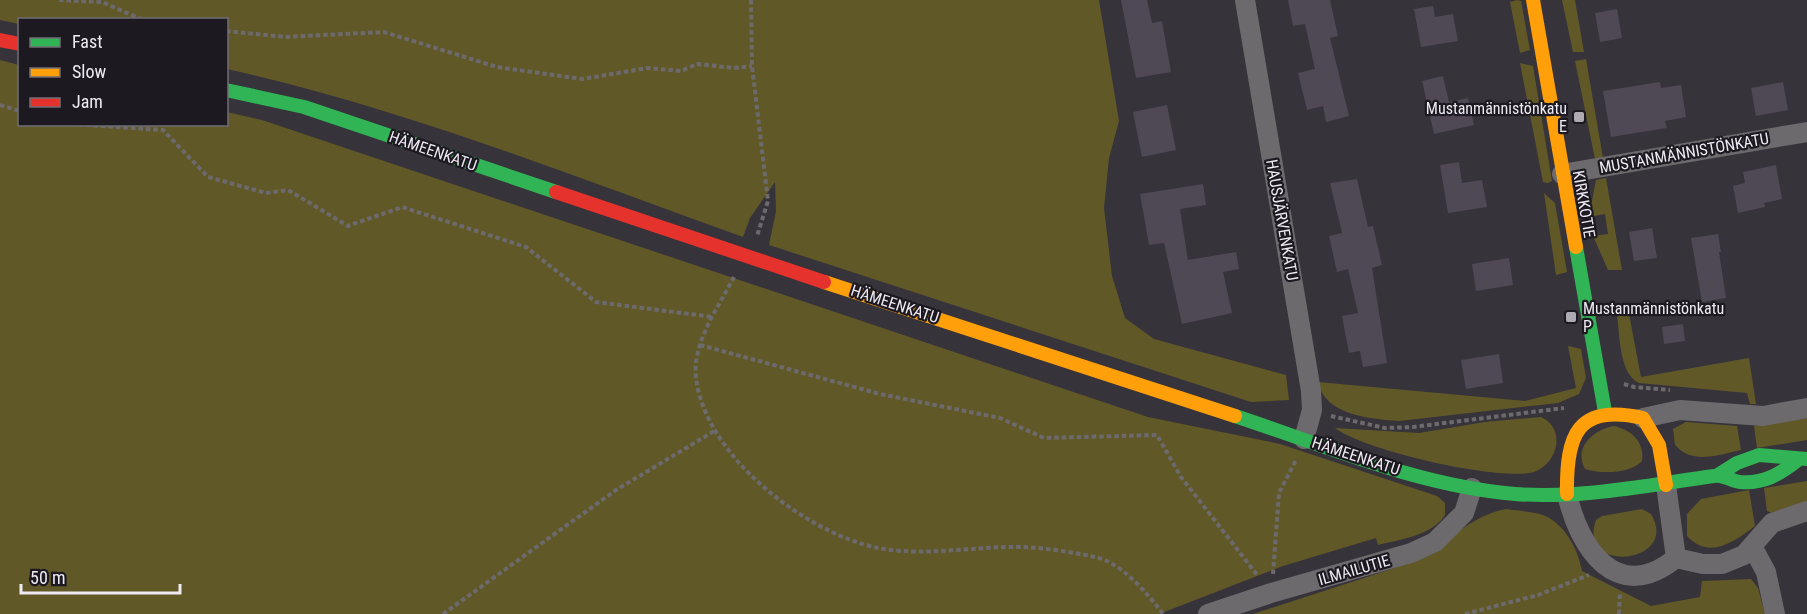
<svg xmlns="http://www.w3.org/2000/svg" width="1807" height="614" font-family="'Roboto Condensed',sans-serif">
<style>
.green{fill:#615828}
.building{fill:#4f4855}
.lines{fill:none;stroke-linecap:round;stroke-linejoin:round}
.path{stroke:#6d6a6e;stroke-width:4;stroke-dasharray:4.5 3;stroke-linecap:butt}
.street{stroke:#6d6a6e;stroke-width:20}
.fast{stroke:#30b455;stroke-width:14}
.slow{stroke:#ff9f0a;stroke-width:14}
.jam{stroke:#e5322d;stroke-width:14}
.poi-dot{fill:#afaab2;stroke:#1c1920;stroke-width:2}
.labels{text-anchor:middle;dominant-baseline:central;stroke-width:4.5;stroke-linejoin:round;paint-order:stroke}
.poi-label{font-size:16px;fill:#efeaf3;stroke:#1c1920;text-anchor:end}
.street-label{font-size:16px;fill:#efeaf3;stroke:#1c1920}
</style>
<rect width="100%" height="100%" fill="#37333a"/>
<path class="green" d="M 0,0 L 1099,0 L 1119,121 L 1109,158 L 1104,208 L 1112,276 L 1125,318 L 1154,339 L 1286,375 L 1289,400 L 1251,402 L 769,245 L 776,211 L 775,182 L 750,218 L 743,237 C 573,176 403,108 227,69 L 226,20 L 20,20 L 19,24 L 0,20 Z
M 1517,0 L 1521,1 L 1530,50 L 1520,53 L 1510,2 Z
M 1562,0 L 1575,0 L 1584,52 L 1573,52 Z
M 1586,59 L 1603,158 L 1595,159 L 1575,61 Z
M 0,60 L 19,65 L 20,124 L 226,124 L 227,112 L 262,120 L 1148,417 L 1280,444 L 1422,491 L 1437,496 L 1445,503 L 1445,515 C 1433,535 1399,540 1378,545 L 1376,538 L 1283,566 L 1159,614 L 0,614 Z
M 1520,63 L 1533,66 L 1552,181 L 1548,183 L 1543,182 Z
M 1606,178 L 1622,270 L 1608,270 L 1593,236 L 1608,234 L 1605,214 L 1589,217 L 1596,180 Z
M 1544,193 L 1555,203 L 1567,272 L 1556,275 Z
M 1629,314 L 1641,377 L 1749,358 L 1756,404 L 1750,404 L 1747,393 L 1639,383 C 1619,374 1620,335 1617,316 Z
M 1568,346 L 1581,349 L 1586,378 L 1579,394 L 1558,403 L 1399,421 C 1372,419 1325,416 1318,382 L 1525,401 L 1576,388 Z
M 1541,417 C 1568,429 1557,468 1529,473 C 1491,479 1366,451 1335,428 L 1419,433 L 1485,422 Z
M 1807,418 L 1807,440 L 1757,448 L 1754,426 Z
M 1686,422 L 1737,426 L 1741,450 C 1717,455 1693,465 1675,445 L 1673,429 Z
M 1613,426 C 1631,429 1645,442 1642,461 C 1631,474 1600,474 1585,469 C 1573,447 1594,430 1613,426 Z
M 1807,481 L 1807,504 L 1772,513 L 1767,511 L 1764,488 Z
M 1749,490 L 1755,526 C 1734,542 1709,560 1687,536 L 1687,514 L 1701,499 Z
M 1506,509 C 1518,511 1532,511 1543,515 C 1565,524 1578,549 1582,571 L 1651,606 L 1700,597 L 1702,581 L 1751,579 L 1758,588 L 1765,614 L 1253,614 L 1413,562 C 1446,545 1469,516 1506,509 Z
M 1642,509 L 1651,514 C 1681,564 1576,575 1596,520 L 1602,516 Z"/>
<path class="building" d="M 1121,0 L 1147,0 L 1152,23 L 1162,21 L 1171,72 L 1136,78 Z
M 1288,0 L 1330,0 L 1338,36 L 1330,38 L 1349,116 L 1326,122 L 1323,106 L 1307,110 L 1298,73 L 1315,69 L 1305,24 L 1293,26 Z
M 1433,6 L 1435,17 L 1453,14 L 1458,41 L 1421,47 L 1414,9 Z
M 1617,9 L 1622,38 L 1600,42 L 1595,13 Z
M 1443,76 L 1449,102 L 1468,98 L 1474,125 L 1434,134 L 1422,81 Z
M 1660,82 L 1661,88 L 1681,85 L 1686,117 L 1665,121 L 1667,128 L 1611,137 L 1603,91 Z
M 1783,82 L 1788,110 L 1756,116 L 1751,88 Z
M 1167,105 L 1176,150 L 1142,157 L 1133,112 Z
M 1459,162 L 1462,183 L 1482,180 L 1487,207 L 1448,213 L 1440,165 Z
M 1776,165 L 1782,199 L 1764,203 L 1765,207 L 1738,213 L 1733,186 L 1745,183 L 1743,172 Z
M 1357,179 L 1368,227 L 1373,226 L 1382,265 L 1372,268 L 1387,363 L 1363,367 L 1360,351 L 1349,353 L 1342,316 L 1358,313 L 1348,269 L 1337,272 L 1329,236 L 1342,233 L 1330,183 Z
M 1203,184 L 1206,205 L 1180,209 L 1188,260 L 1236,252 L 1239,269 L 1223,272 L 1232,313 L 1182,324 L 1164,243 L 1149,245 L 1140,194 Z
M 1652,228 L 1657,258 L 1634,261 L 1629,232 Z
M 1718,234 L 1721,252 L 1719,252 L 1726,298 L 1702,302 L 1691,238 Z
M 1509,258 L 1513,285 L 1476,291 L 1472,264 Z
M 1683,324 L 1685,341 L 1664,344 L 1662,327 Z
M 1499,354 L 1503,383 L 1466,389 L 1461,360 Z"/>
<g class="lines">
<path class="path" d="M 59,0 L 102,2 L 143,20
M 751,0 L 752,66 L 768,201 L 757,236
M 226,31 L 285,37 L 384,32 L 497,67 L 582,79 L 647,68 L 681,71 L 697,64 L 734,68 L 752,66
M 0,105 L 20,111
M 71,124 L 163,130 L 208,177 L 266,193 L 288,190 L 348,226 L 402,207 L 526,247 L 596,302 L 713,317
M 734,277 C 719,306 692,343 696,377 C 704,455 805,533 878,548 C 926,557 974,546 1023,547 C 1046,548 1072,552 1095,557 C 1121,562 1148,594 1163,614
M 700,345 L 880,394 L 1000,418 L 1044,438 L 1157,435 L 1181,477 L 1258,576
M 1624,384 L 1634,387 L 1670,390
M 1331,416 L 1385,428 L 1413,427 L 1564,408
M 1273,574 L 1279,493 L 1296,460
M 443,614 L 616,490 L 716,430
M 1465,614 L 1538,595 L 1589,575
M 1619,614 L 1620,592"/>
<path class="street" d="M 1245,0 L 1311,391 L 1312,410 L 1304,439
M 1562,174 L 1807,132
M 1643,418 L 1680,410 L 1763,416 L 1807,408
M 1666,485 L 1676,558
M 1567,494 C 1579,548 1617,606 1676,558
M 1753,548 L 1766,572 L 1775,614
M 1676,558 L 1703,564 L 1722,564 L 1744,555 L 1772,523 L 1807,511
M 1208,614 L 1271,593 L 1411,553 L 1435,542 L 1464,513 L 1472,488"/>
<path class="fast" d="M 226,90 L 304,107 L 556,192
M 1576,247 L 1605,412
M 1235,416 C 1326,446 1419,486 1515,494 C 1582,499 1648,485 1714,476 C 1723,474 1731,481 1740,482 C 1764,484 1780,474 1798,460
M 1718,475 L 1737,463 L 1759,455 L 1807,459"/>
<path class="slow" d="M 1533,0 L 1576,247
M 824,282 L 1235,416
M 1567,494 C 1566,435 1577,403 1643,418 L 1659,445 L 1666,485"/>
<path class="jam" d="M 0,40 L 20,44
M 556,192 L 824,282"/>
</g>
<g class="poi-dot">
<rect x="1573" y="111" width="12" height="12" rx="3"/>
<rect x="1565" y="311" width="12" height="12" rx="3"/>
</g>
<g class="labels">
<g class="poi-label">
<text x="1567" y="108">Mustanmännistönkatu<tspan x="1567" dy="18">E</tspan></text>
<text x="1583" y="308" text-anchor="start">Mustanmännistönkatu<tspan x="1583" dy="18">P</tspan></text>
</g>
<g class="street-label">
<text transform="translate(433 151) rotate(19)">HÄMEENKATU</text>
<text transform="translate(1684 153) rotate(-10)">MUSTANMÄNNISTÖNKATU</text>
<text transform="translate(1584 204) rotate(80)">KIRKKOTIE</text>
<text transform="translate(1282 220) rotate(80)">HAUSJÄRVENKATU</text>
<text transform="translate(895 304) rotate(18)">HÄMEENKATU</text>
<text transform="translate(1356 456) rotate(18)">HÄMEENKATU</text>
<text transform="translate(1354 570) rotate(-16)">ILMAILUTIE</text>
</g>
</g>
<rect x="18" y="18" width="210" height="108" fill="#1c1920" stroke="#706d74" stroke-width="1.5"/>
<rect x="30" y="38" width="30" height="9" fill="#30b455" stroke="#706d74" stroke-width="1.5"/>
<text x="72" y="48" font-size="18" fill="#efeaf3">Fast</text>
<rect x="30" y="68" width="30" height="9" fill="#ff9f0a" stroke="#706d74" stroke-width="1.5"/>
<text x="72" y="78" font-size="18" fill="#efeaf3">Slow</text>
<rect x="30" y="98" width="30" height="9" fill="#e5322d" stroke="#706d74" stroke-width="1.5"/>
<text x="72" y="108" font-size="18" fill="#efeaf3">Jam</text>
<path d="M21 584v9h159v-9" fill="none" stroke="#efeaf3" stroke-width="3"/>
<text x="30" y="584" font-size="18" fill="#efeaf3" stroke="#1c1920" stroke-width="4.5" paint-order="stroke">50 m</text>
</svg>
